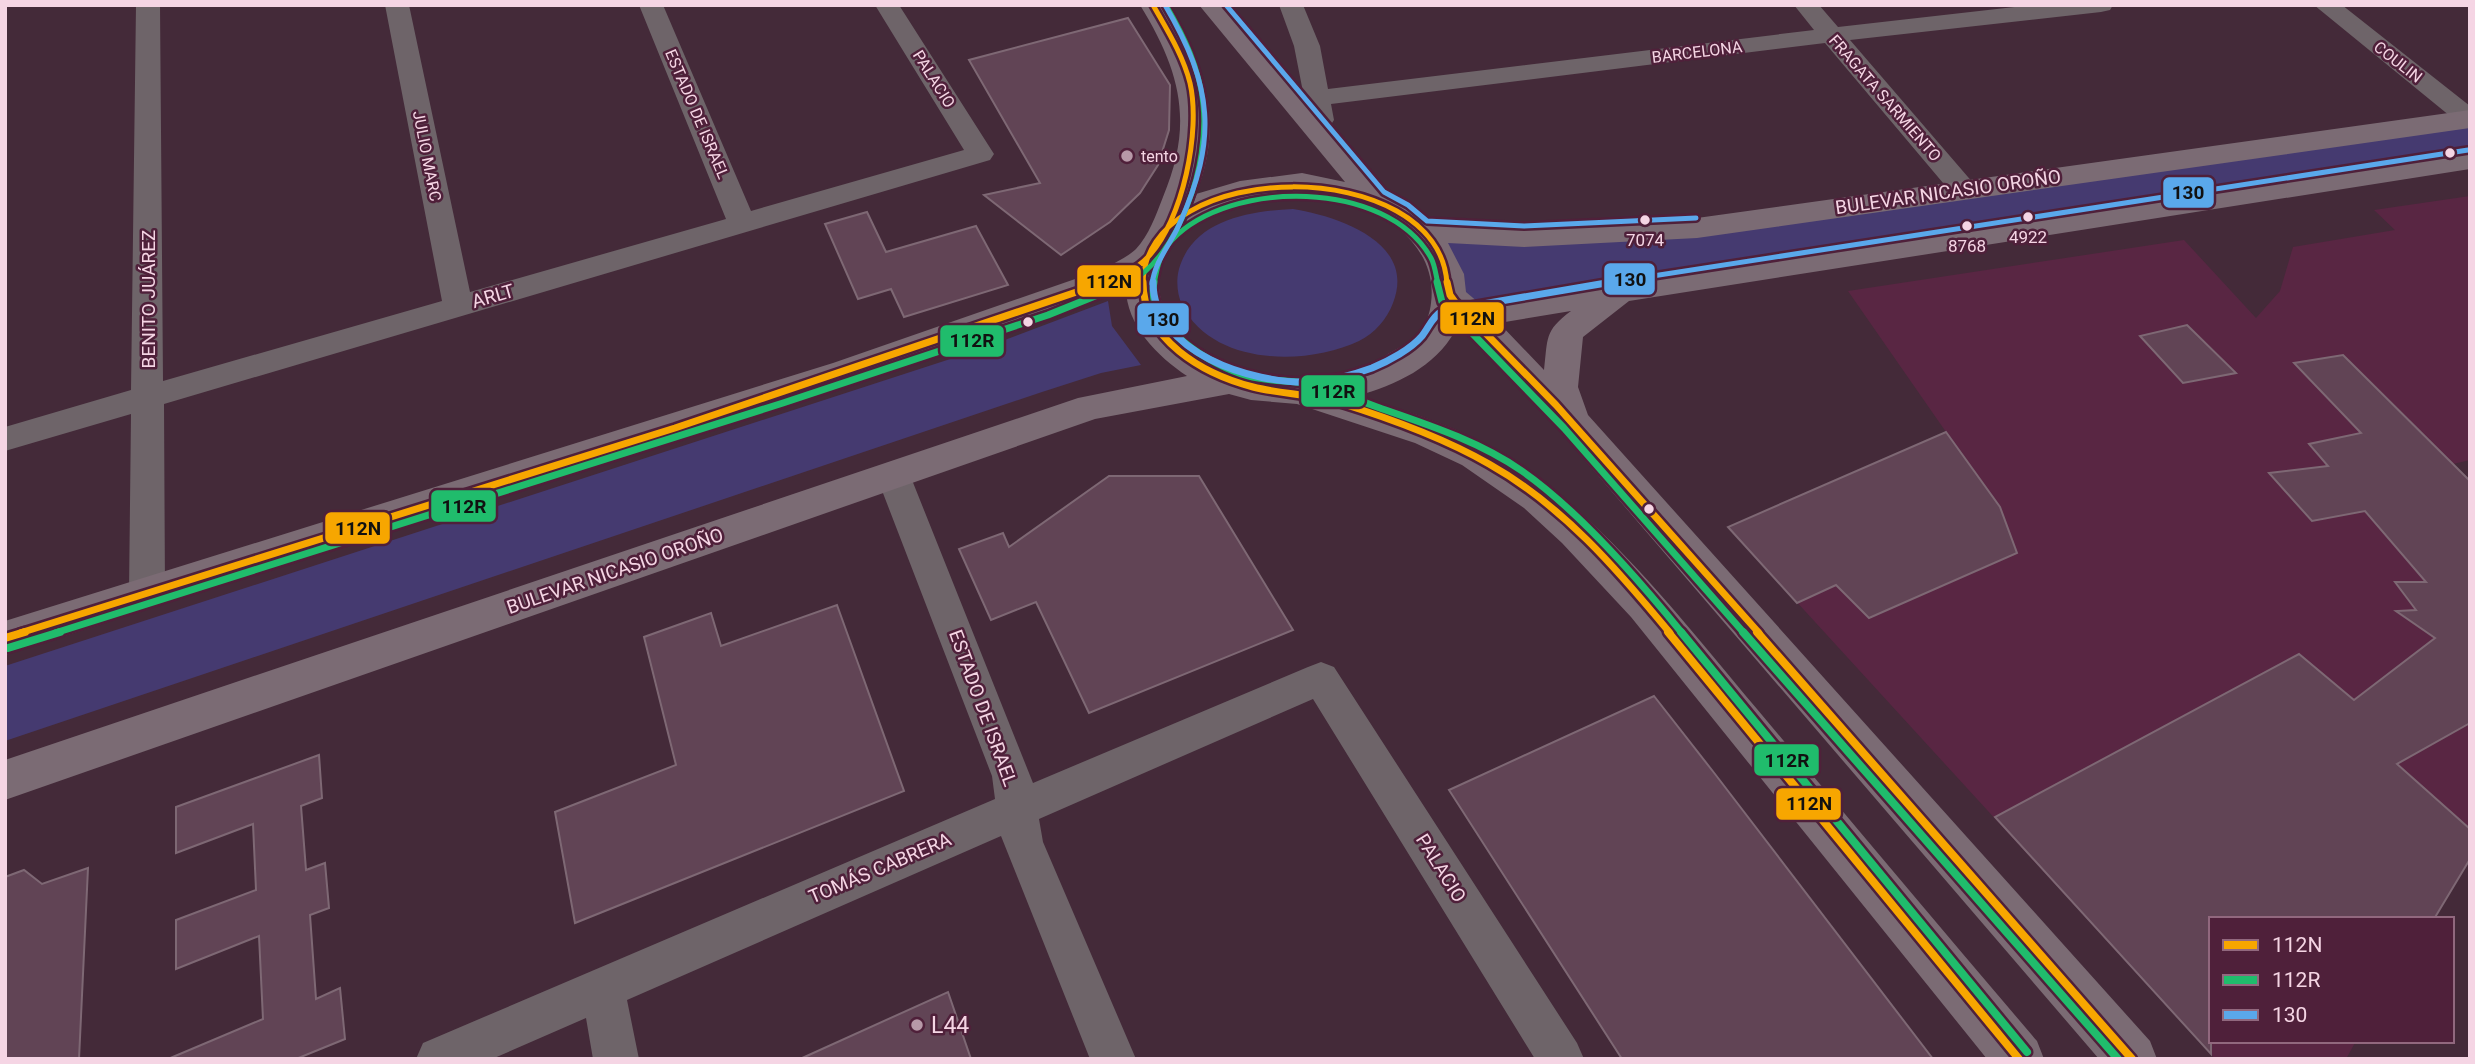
<svg xmlns="http://www.w3.org/2000/svg" width="2475" height="1064" font-family="Roboto,sans-serif">
<style>
.built{fill:#592643}
.green{fill:#453a70}
.building{fill:#614455;stroke:#7e6874;stroke-width:2}
.lines{fill:none;stroke-linecap:round;stroke-linejoin:round}
.street{fill:#6e6469;fill-rule:evenodd}
.primary{fill:#7b6b74;fill-rule:evenodd}
.bus-1-far2-casing{stroke:#4f203a;stroke-width:10}
.bus-1-far1-casing{stroke:#4f203a;stroke-width:12}
.bus-1-casing{stroke:#4f203a;stroke-width:13}
.bus-2-far2-casing{stroke:#4f203a;stroke-width:10}
.bus-2-far1-casing{stroke:#4f203a;stroke-width:12}
.bus-2-casing{stroke:#4f203a;stroke-width:13}
.bus-3-far1-casing{stroke:#4f203a;stroke-width:10}
.bus-3-casing{stroke:#4f203a;stroke-width:12}
.bus-1-far2{stroke:#f7a600;stroke-width:5}
.bus-1-far1{stroke:#f7a600;stroke-width:7}
.bus-1{stroke:#f7a600;stroke-width:8}
.bus-2-far2{stroke:#20bc6c;stroke-width:5}
.bus-2-far1{stroke:#20bc6c;stroke-width:7}
.bus-2{stroke:#20bc6c;stroke-width:8}
.bus-3-far1{stroke:#5aa8eb;stroke-width:5}
.bus-3{stroke:#5aa8eb;stroke-width:7}
.bus-dot{fill:#f5d5e4;stroke:#4f203a;stroke-width:2.5}
.poi-dot{fill:#b799a8;stroke:#4f203a;stroke-width:2.5}
.labels{text-anchor:middle;dominant-baseline:central;stroke-width:5;stroke-linejoin:round;paint-order:stroke}
.far-street-label{font-size:16px;fill:#f5d5e4;stroke:#4f203a}
.far-poi-label{font-size:16px;fill:#f5d5e4;stroke:#4f203a;text-anchor:start}
.bus-label{font-size:17px;fill:#f5d5e4;stroke:#4f203a}
.street-label{font-size:19px;fill:#f5d5e4;stroke:#4f203a}
.near-poi-label{font-size:23px;fill:#f5d5e4;stroke:#4f203a;text-anchor:start}
.line-badge{stroke:#4f203a;stroke-width:2.5}
.pale-badge-label{font-size:19px;text-anchor:middle;font-weight:bold;fill:#111}
</style>
<rect width="100%" height="100%" fill="#442a39"/>
<path class="built" d="M 2470,196 L 2470,460 L 2453,464 L 2470,670 L 2470,838 L 2211,919 L 2211,1041 L 2356,1041 L 2346,1059 L 2215,1059 L 1728,527 L 1946,432 L 1848,291 L 2184,240 L 2256,318 L 2280,291 L 2293,247 L 2395,230 L 2374,210 Z"/>
<path class="green" d="M 2470,119 L 2470,160 L 1471,316 L 1423,231 L 1697,228 Z
M 1293,209 C 1337,216 1417,242 1393,303 C 1387,319 1375,333 1359,341 C 1306,366 1213,366 1182,305 C 1177,294 1176,280 1179,269 C 1193,220 1249,211 1293,209 Z
M 1108,301 L 1112,326 L 1141,365 L 1101,373 L 1042,392 L 5,741 L 5,666 L 981,349 Z"/>
<path class="building" d="M 1128,18 L 1170,85 L 1169,130 L 1158,165 L 1140,193 L 1110,222 L 1061,255 L 984,195 L 1040,183 L 969,60 Z
M 867,212 L 886,252 L 976,226 L 1008,285 L 904,317 L 891,289 L 858,299 L 825,224 Z
M 2187,325 L 2236,373 L 2183,383 L 2140,336 Z
M 2343,355 L 2470,481 L 2470,723 L 2397,764 L 2470,829 L 2470,859 L 2434,919 L 2211,919 L 2211,1054 L 1995,817 L 2299,654 L 2354,700 L 2435,638 L 2396,611 L 2416,610 L 2395,582 L 2426,582 L 2365,511 L 2312,521 L 2269,473 L 2328,466 L 2309,444 L 2361,433 L 2294,363 Z
M 1946,432 L 2000,507 L 2017,553 L 1869,618 L 1836,585 L 1797,603 L 1728,527 Z
M 1109,476 L 1199,476 L 1293,630 L 1089,713 L 1036,602 L 991,620 L 959,549 L 1003,533 L 1009,547 Z
M 837,605 L 904,791 L 575,923 L 555,812 L 676,765 L 644,637 L 711,613 L 721,646 Z
M 1654,696 L 1715,774 L 1933,1059 L 1622,1059 L 1449,790 Z
M 319,755 L 322,798 L 301,806 L 306,870 L 325,863 L 329,908 L 310,915 L 316,999 L 340,988 L 345,1039 L 296,1059 L 168,1059 L 263,1019 L 259,936 L 176,969 L 176,920 L 256,890 L 253,824 L 176,853 L 176,807 Z
M 88,868 L 79,1059 L 5,1059 L 5,877 L 24,870 L 42,884 Z
M 948,992 L 971,1059 L 800,1059 Z"/>
<g class="lines">
<path class="street" d="M 136,5 L 160,5 L 163,381 L 442,301 L 385,5 L 409,5 L 470,292 L 726,219 L 639,5 L 663,5 L 751,211 L 964,150 L 875,5 L 899,5 L 994,154 L 990,160 L 164,404 L 165,593 L 160,603 L 147,608 L 134,603 L 129,593 L 131,414 L 5,451 L 5,427 L 131,390 Z
M 1279,5 L 1303,5 L 1320,46 L 1328,89 L 1814,30 L 1794,5 L 1819,5 L 1838,27 L 2032,5 L 2113,5 L 2110,10 L 2101,12 L 1850,40 L 1974,184 L 1978,190 L 1974,196 L 1964,199 L 1954,196 L 1825,43 L 1331,104 L 1334,120 L 1330,126 L 1321,128 L 1312,126 L 1305,107 L 1284,107 L 1280,101 L 1284,95 L 1303,92 L 1294,46 Z
M 2314,5 L 2342,5 L 2470,106 L 2470,127 L 2461,125 Z
M 893,462 L 905,466 L 910,475 L 1033,783 L 1308,667 L 1321,662 L 1334,667 L 1577,1043 L 1584,1059 L 1535,1059 L 1313,699 L 1039,819 L 1043,842 L 1136,1059 L 1090,1059 L 1001,836 L 627,1000 L 639,1059 L 593,1059 L 586,1018 L 492,1059 L 416,1059 L 423,1043 L 995,799 L 992,776 L 876,475 L 881,466 Z"/>
<path class="primary" d="M 1140,5 L 1167,5 C 1207,69 1224,121 1196,194 L 1240,181 L 1302,173 L 1345,182 L 1199,5 L 1227,5 L 1389,195 L 1429,221 L 1524,227 L 1697,218 L 2470,110 L 2470,128 L 1697,238 L 1524,247 L 1448,243 L 1464,274 L 1466,292 L 1479,303 L 1739,260 L 2470,151 L 2470,169 L 1629,301 L 1583,337 L 1578,387 L 1588,415 L 2150,1041 L 2157,1059 L 2099,1059 L 1559,430 L 1464,329 L 1455,331 C 1435,367 1396,385 1357,396 C 1410,412 1466,429 1513,460 C 1610,525 1683,621 1757,709 C 1850,820 1943,931 2037,1041 L 2044,1059 L 1987,1059 L 1631,617 L 1562,543 L 1524,508 L 1462,465 L 1415,443 L 1297,404 L 1251,400 L 1229,394 L 1095,419 L 5,800 L 5,760 L 1078,398 L 1187,376 C 1157,356 1125,324 1126,286 L 857,381 L 5,655 L 5,621 L 833,363 L 1104,269 C 1114,263 1128,257 1136,249 C 1149,235 1156,215 1163,197 C 1194,123 1181,72 1140,5 ZM 1302,193 C 1322,197 1344,199 1364,207 C 1403,225 1437,257 1431,303 C 1430,313 1426,324 1420,332 C 1411,343 1397,348 1385,356 C 1362,372 1338,376 1310,378 C 1279,380 1245,377 1217,362 C 1144,324 1136,248 1214,210 C 1241,196 1273,195 1302,193 ZM 1571,311 C 1544,331 1548,338 1544,370 L 1499,323 Z"/>
<defs>
<path id="bus-1-far2" d="M 1102,284 C 1118,277 1136,270 1148,257 C 1183,220 1201,131 1190,83 C 1183,55 1167,30 1153,5
M 1143,284 C 1144,155 1440,154 1447,284"/>
<path id="bus-1-far1" d="M 1143,282 C 1143,340 1203,374 1253,387 C 1281,394 1309,394 1337,402 C 1389,418 1442,437 1489,464 C 1562,505 1617,569 1670,633
M 1447,282 L 1450,295 L 1455,302 L 1556,405 L 1759,633
M 20,633 L 675,428 L 1106,282"/>
<path id="bus-1" d="M 1668,632 L 2019,1059
M 1757,632 L 2132,1059
M 5,638 L 25,632"/>
<path id="bus-2-far2" d="M 1127,284 C 1181,256 1209,162 1203,105 C 1200,68 1184,36 1166,5
M 1154,284 C 1157,268 1160,252 1172,240 C 1230,179 1387,179 1431,258 C 1435,265 1436,276 1438,284"/>
<path id="bus-2-far1" d="M 1154,282 C 1145,327 1212,366 1248,376 C 1270,382 1294,380 1316,385 C 1337,390 1357,400 1377,407 C 1426,424 1479,441 1522,471 C 1578,510 1639,580 1682,633
M 1437,282 L 1442,302 L 1564,428 L 1744,633
M 55,633 L 783,403 L 1048,315 L 1130,282"/>
<path id="bus-2" d="M 1681,632 L 2027,1052
M 1743,632 L 2118,1059
M 8,648 L 60,632"/>
<path id="bus-3-far1" d="M 1226,5 L 1384,192 L 1408,205 L 1427,221 L 1524,226 L 1696,218
M 1152,284 C 1155,261 1170,245 1179,225 C 1218,138 1213,87 1165,5
M 1601,284 L 2468,150"/>
<path id="bus-3" d="M 1153,282 C 1153,353 1252,384 1310,382 C 1331,381 1353,375 1372,368 C 1389,361 1411,349 1422,336 C 1429,327 1432,317 1442,311 L 1612,282"/>
</defs>
<use href="#bus-1-far2" class="bus-1-far2-casing"/>
<use href="#bus-1-far1" class="bus-1-far1-casing"/>
<use href="#bus-1" class="bus-1-casing"/>
<use href="#bus-2-far2" class="bus-2-far2-casing"/>
<use href="#bus-2-far1" class="bus-2-far1-casing"/>
<use href="#bus-2" class="bus-2-casing"/>
<use href="#bus-3-far1" class="bus-3-far1-casing"/>
<use href="#bus-3" class="bus-3-casing"/>
<use href="#bus-1-far2" class="bus-1-far2"/>
<use href="#bus-1-far1" class="bus-1-far1"/>
<use href="#bus-1" class="bus-1"/>
<use href="#bus-2-far2" class="bus-2-far2"/>
<use href="#bus-2-far1" class="bus-2-far1"/>
<use href="#bus-2" class="bus-2"/>
<use href="#bus-3-far1" class="bus-3-far1"/>
<use href="#bus-3" class="bus-3"/>
</g>
<g class="bus-dot">
<circle cx="2450" cy="153" r="6"/>
<circle cx="2028" cy="217" r="6"/>
<circle cx="1645" cy="220" r="6"/>
<circle cx="1967" cy="226" r="6"/>
<circle cx="1028" cy="322" r="6"/>
<circle cx="1649" cy="509" r="6"/>
</g>
<g class="poi-dot">
<circle cx="1127" cy="156" r="7"/>
<circle cx="917" cy="1025" r="7"/>
</g>
<g class="labels">
<g class="far-street-label">
<text transform="translate(1697 52) rotate(-7)">BARCELONA</text>
<text transform="translate(2398 62) rotate(38)">COULIN</text>
<text transform="translate(934 79) rotate(58)">PALACIO</text>
<text transform="translate(1885 98) rotate(49)">FRAGATA SARMIENTO</text>
<text transform="translate(697 114) rotate(67)">ESTADO DE ISRAEL</text>
<text transform="translate(427 156) rotate(79)">JULIO MARC</text>
</g>
<g class="far-poi-label">
<text x="1141" y="156">tento</text>
</g>
<g class="bus-label">
<text x="2028" y="237">4922</text>
<text x="1645" y="240">7074</text>
<text x="1967" y="246">8768</text>
</g>
<g class="street-label">
<text transform="translate(1948 192) rotate(-8)">BULEVAR NICASIO OROÑO</text>
<text transform="translate(493 296) rotate(-16)">ARLT</text>
<text transform="translate(148 299) rotate(-90)">BENITO JUÁREZ</text>
<text transform="translate(615 571) rotate(-19)">BULEVAR NICASIO OROÑO</text>
<text transform="translate(983 708) rotate(70)">ESTADO DE ISRAEL</text>
<text transform="translate(880 868) rotate(-23)">TOMÁS CABRERA</text>
<text transform="translate(1441 868) rotate(58)">PALACIO</text>
</g>
<g class="near-poi-label">
<text x="931" y="1025">L44</text>
</g>
</g>
<g class="line-badge">
<rect x="2162" y="176" width="53" height="33" rx="7" fill="#5aa8eb"/>
<rect x="1603" y="262" width="53" height="34" rx="7" fill="#5aa8eb"/>
<rect x="1076" y="264" width="66" height="34" rx="7" fill="#f7a600"/>
<rect x="1439" y="301" width="66" height="34" rx="7" fill="#f7a600"/>
<rect x="1136" y="302" width="54" height="34" rx="7" fill="#5aa8eb"/>
<rect x="939" y="324" width="66" height="34" rx="7" fill="#20bc6c"/>
<rect x="1300" y="374" width="66" height="34" rx="7" fill="#20bc6c"/>
<rect x="430" y="489" width="67" height="34" rx="7" fill="#20bc6c"/>
<rect x="324" y="511" width="67" height="34" rx="7" fill="#f7a600"/>
<rect x="1753" y="743" width="67" height="34" rx="7" fill="#20bc6c"/>
<rect x="1775" y="787" width="67" height="34" rx="7" fill="#f7a600"/>
</g>
<g class="pale-badge-label">
<text x="2188" y="199">130</text>
<text x="1630" y="286">130</text>
<text x="1109" y="288">112N</text>
<text x="1472" y="325">112N</text>
<text x="1163" y="326">130</text>
<text x="972" y="347">112R</text>
<text x="1333" y="398">112R</text>
<text x="464" y="513">112R</text>
<text x="358" y="535">112N</text>
<text x="1787" y="767">112R</text>
<text x="1809" y="810">112N</text>
</g>
<rect width="2475" height="1064" fill="none" stroke="#f5d5e4" stroke-width="14"/>
<rect x="2209" y="917" width="245" height="126" fill="#4f203a" stroke="#91687e" stroke-width="2"/>
<rect x="2223" y="940" width="35" height="10" fill="#f7a600" stroke="#91687e" stroke-width="2"/>
<text x="2272" y="952" font-size="21" fill="#f5d5e4">112N</text>
<rect x="2223" y="975" width="35" height="10" fill="#20bc6c" stroke="#91687e" stroke-width="2"/>
<text x="2272" y="987" font-size="21" fill="#f5d5e4">112R</text>
<rect x="2223" y="1010" width="35" height="10" fill="#5aa8eb" stroke="#91687e" stroke-width="2"/>
<text x="2272" y="1022" font-size="21" fill="#f5d5e4">130</text>
</svg>
